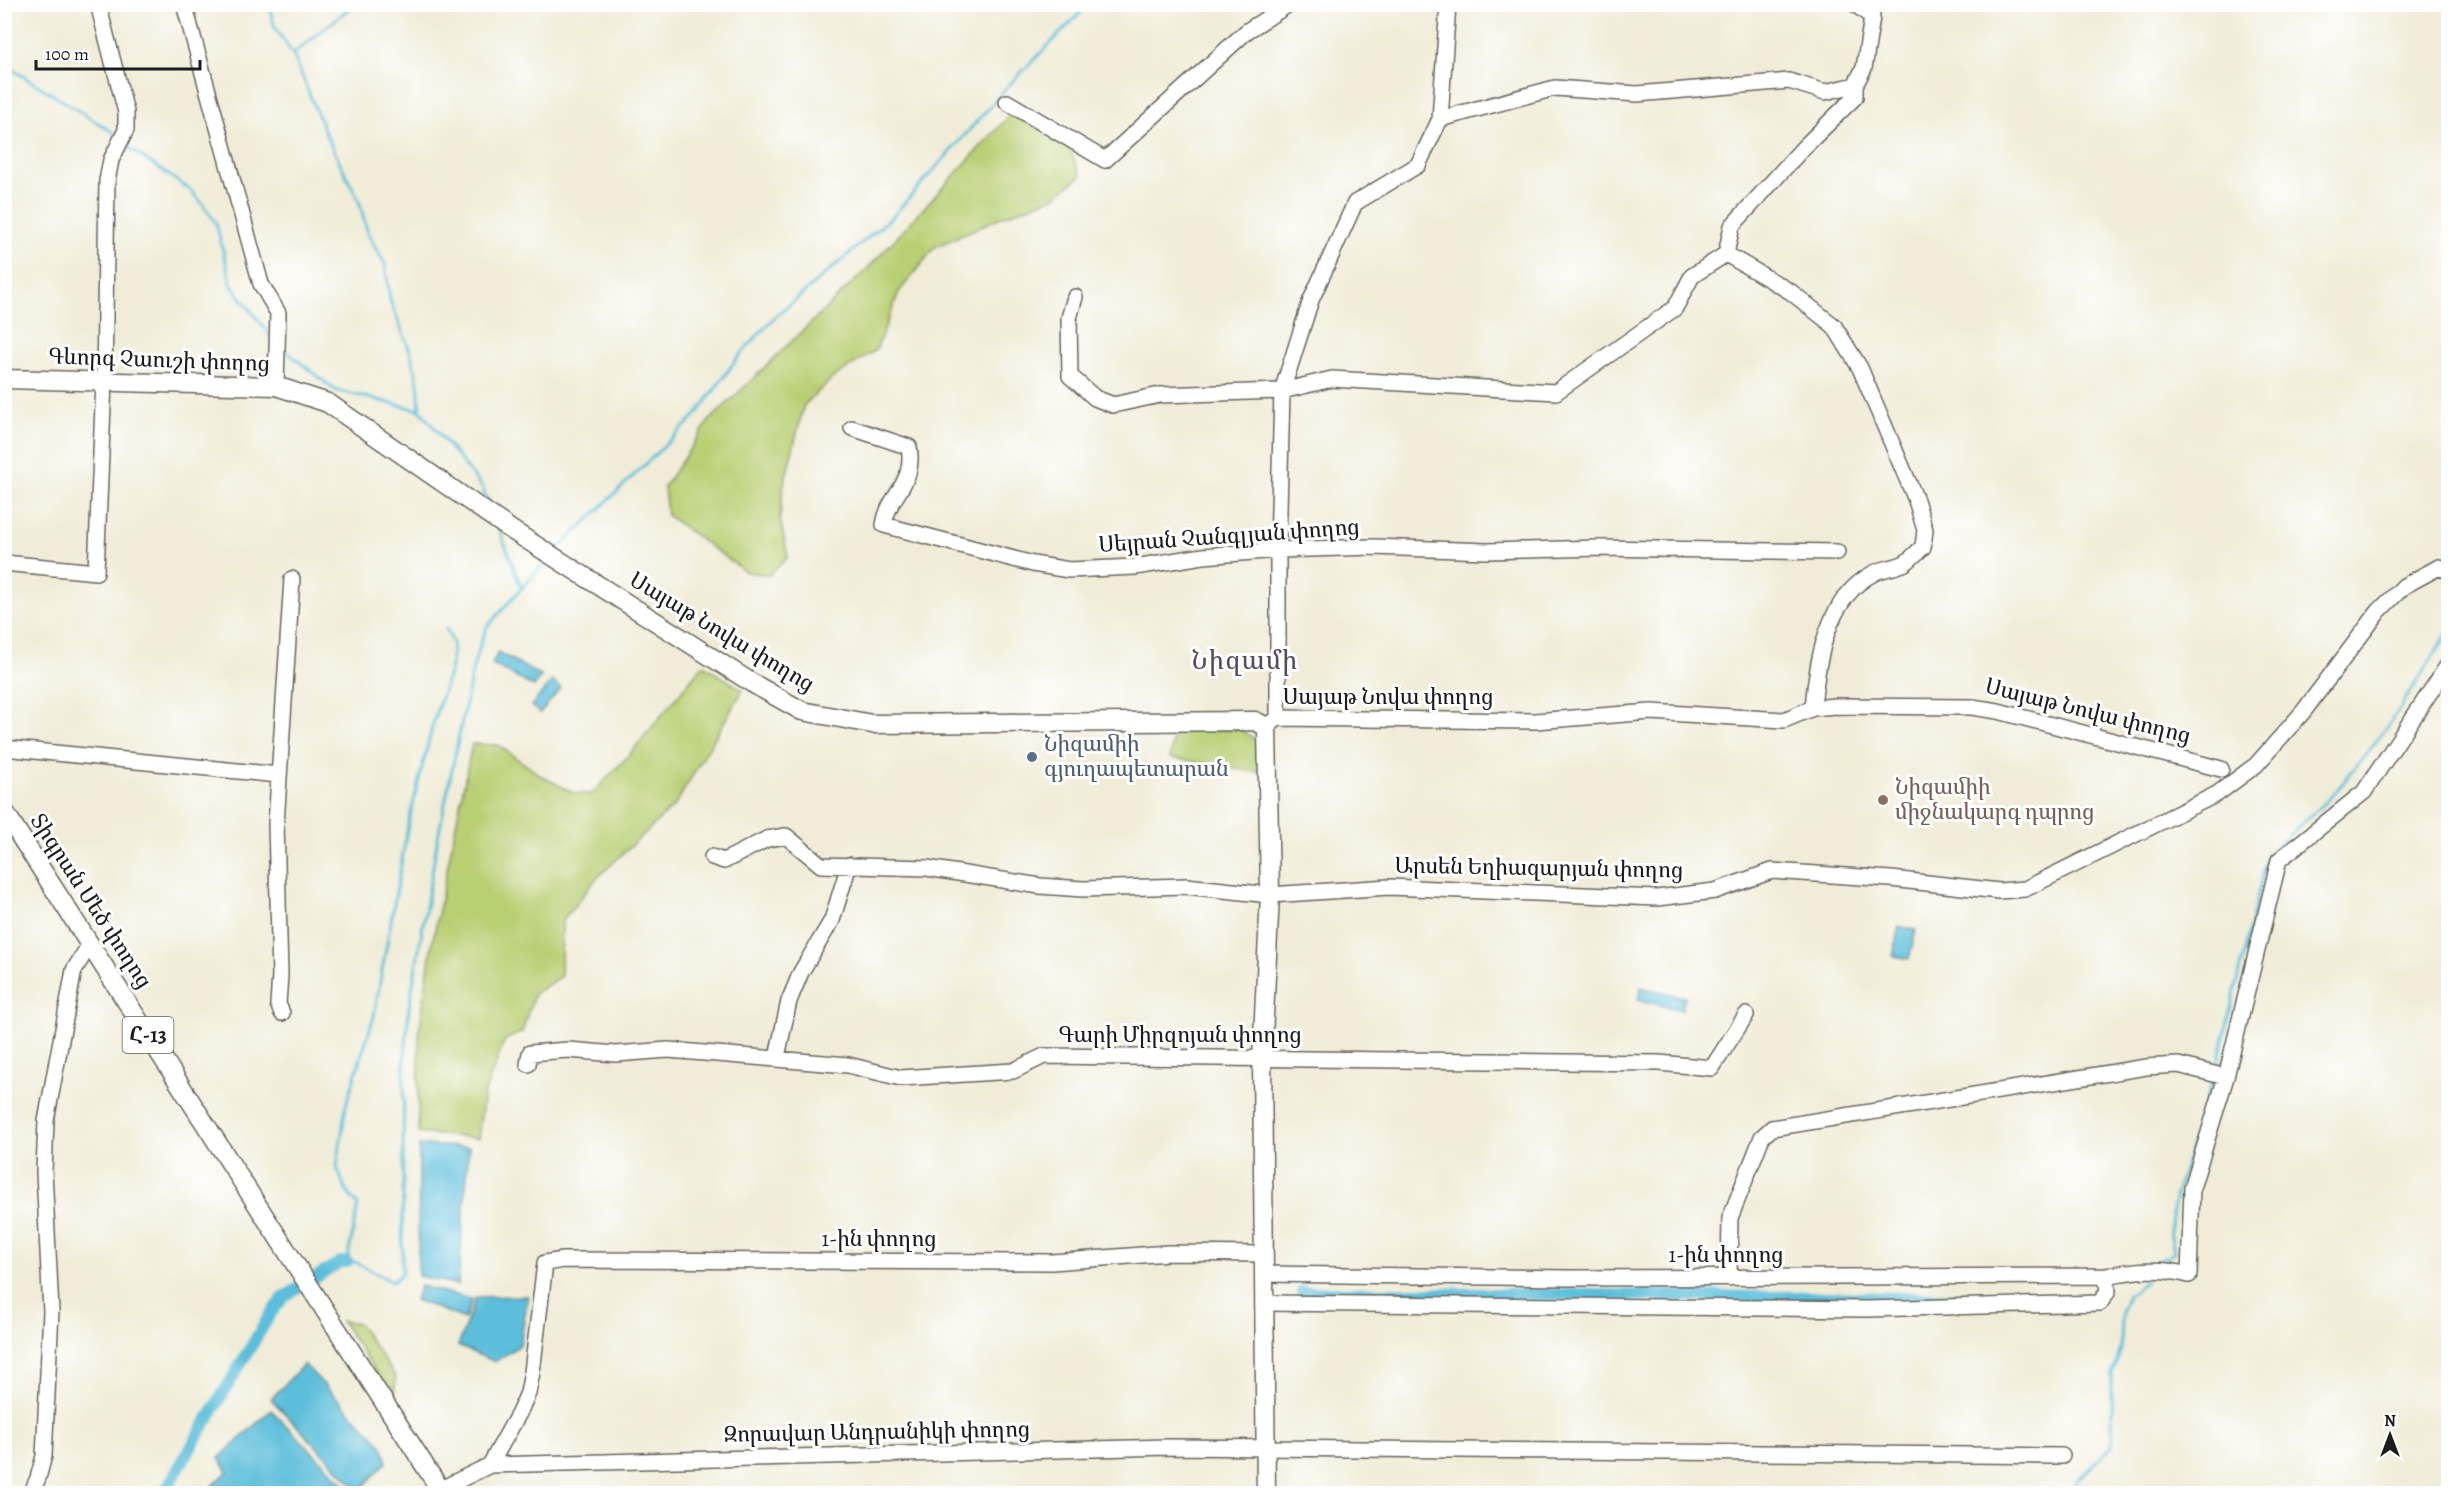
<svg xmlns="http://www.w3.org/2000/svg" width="2453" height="1498" font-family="Alegreya,'Noto Serif Armenian',serif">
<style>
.green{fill:#b9cf73;stroke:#6a7648;stroke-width:1.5}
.water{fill:#5cbeda;stroke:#3c6d7b;stroke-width:1.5}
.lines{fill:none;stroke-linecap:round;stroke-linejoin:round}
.stream{stroke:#5cbeda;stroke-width:3}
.canal{stroke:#5cbeda;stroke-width:12}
.minor-casing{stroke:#66655d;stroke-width:18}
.major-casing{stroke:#66655d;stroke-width:21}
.minor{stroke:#fff;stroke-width:15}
.major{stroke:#fff;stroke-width:18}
.service-dot{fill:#5c6f8a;stroke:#fff;stroke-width:2}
.education-dot{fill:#8d6e63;stroke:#fff;stroke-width:2}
.labels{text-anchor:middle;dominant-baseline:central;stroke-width:6;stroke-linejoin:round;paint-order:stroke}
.shield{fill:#fff;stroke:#606060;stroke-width:1.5}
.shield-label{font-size:21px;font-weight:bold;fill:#1c1c1c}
.street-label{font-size:22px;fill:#1c1c1c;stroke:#fff}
.service-label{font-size:22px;fill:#4e5e75;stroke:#fff;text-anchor:start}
.education-label{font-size:22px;fill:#785e54;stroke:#fff;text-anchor:start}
.quarter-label{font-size:26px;letter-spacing:1.5px;fill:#5b4a5e;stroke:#fff}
</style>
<rect width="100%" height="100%" fill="#fff"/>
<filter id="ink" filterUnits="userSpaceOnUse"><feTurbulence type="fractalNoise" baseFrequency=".0167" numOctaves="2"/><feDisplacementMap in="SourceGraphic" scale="12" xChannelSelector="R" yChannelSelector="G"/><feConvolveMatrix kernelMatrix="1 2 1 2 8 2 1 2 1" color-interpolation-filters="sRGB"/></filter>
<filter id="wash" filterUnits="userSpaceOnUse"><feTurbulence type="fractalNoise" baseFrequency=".008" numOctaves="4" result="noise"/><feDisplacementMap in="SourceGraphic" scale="24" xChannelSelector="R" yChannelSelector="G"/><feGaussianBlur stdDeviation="1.35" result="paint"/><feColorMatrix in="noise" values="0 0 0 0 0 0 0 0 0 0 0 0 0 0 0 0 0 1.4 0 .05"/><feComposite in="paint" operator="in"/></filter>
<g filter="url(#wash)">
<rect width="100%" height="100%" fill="#f0ecd7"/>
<path class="green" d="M 1011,114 L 1067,142 L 1081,176 L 1054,197 L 1001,217 L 935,247 L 899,292 L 876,350 L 835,376 L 804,405 L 783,488 L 780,519 L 788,557 L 769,575 L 746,572 L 667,515 L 664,487 L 709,421 L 871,265 Z
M 703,665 L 743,690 L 675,805 L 597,878 L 562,921 L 561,976 L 534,994 L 522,1032 L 505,1040 L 484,1094 L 478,1138 L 418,1133 L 419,1032 L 431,950 L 472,744 L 498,745 L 543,777 L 574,793 L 592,794 L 629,755 Z
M 1241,729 L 1257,741 L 1258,772 L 1170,758 L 1174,731 Z
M 341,1321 L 358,1323 L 396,1377 L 394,1398 Z"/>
<path class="water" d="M 498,652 L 541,676 L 534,687 L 492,664 Z
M 552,681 L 561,688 L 540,713 L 531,706 Z
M 1899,926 L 1916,930 L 1909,959 L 1893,956 Z
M 1641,987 L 1685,997 L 1682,1010 L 1638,1000 Z
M 419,1145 L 469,1147 L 458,1285 L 418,1276 Z
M 420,1286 L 472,1299 L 465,1319 L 415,1300 Z
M 528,1296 L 520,1345 L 495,1362 L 458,1346 L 476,1297 Z
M 304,1364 L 382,1445 L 387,1462 L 359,1491 L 271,1399 Z
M 271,1410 L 349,1489 L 355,1493 L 205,1493 L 228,1471 L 219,1458 Z"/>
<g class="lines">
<path class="stream" d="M 269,4 L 274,26 L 293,54 L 327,137 L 359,201 L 368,234 L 385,264 L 390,300 L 410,351 L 418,382 L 420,410
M 4,49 L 10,68 L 119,136
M 293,54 L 355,4
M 128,147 L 189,189 L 202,203 L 216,223 L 232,286 L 272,338
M 283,349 L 335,390 L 420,410 L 482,487 L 490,506
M 500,531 L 521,587
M 557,550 L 697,414 L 738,357 L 773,319 L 893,216 L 1011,83 L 1089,4
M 446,629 L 453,643 L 451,667 L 434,720 L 409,820 L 374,1016 L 346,1105 L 337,1167 L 346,1191 L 358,1205 L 347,1262 L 355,1262 L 392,1282 L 402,1274 L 404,1066 L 409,1008 L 437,842 L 473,668 L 481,642 L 487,627 L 546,561
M 2217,1067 L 2267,855 L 2334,794 L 2392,721 L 2448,633
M 2157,1262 L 2174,1253 L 2170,1231 L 2175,1198 L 2213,1079
M 2070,1494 L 2076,1482 L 2112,1446 L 2112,1374 L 2121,1349 L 2122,1310 L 2128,1295 L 2146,1281"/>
<path class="canal" d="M 1302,1292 L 1999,1299
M 163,1494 L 271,1313 L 284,1297 L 340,1262 L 347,1262"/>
</g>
</g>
<g filter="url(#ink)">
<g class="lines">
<defs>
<path id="minor" d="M 184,4 L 261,284 L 278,313 L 276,386
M 1007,102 L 1105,160 L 1247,31 L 1289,4
M 1440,119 L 1555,88 L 1637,94 L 1789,81 L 1825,92 L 1855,85 L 1864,68 L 1872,17 L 1855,4
M 1726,254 L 1791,292 L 1834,326 L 1860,368 L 1916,500 L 1925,530 L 1923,547 C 1917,552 1911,559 1905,563 C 1895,568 1883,568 1874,573 C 1827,597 1817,660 1813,708
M 1726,254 L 1732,226 L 1803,148 L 1855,97 L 1855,85
M 1075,297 L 1069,318 L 1070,376 L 1095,398 L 1113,405 L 1160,395 L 1282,391 L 1332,379 L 1556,392 L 1675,308 L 1692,276 L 1726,254
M 852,428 L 909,447 C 916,485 888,494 884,525 L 1033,564 L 1069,570 L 1135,567 L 1203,556 L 1278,550 L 1373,547 L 1487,551 L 1600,548 L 1837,552
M 4,563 L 96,572 L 104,382 L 107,181 L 111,160 L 126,130 L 126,112 L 98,4
M 1278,718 L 1278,550 L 1282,391 L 1311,300 L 1355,203 L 1418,165 L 1440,119 L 1448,4
M 1267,727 L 1278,718 L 1535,721 L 1651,712 L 1784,720 L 1813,708 L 1835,706 L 1972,707 L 1998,711 L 2221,769
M 4,748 L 279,775
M 712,857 L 724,861 L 767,839 L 786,836 L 821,865 L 927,868 L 1040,886 L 1083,889 L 1186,886 L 1270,895 L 1389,887 L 1657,898 L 1715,891 L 1772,871 L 1891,879 L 1999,891 L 2025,889 L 2217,794 L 2256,765 L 2303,712 L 2379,611 L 2404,586 L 2439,567 L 2448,571
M 282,1013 L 278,1004 L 280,975 L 276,824 L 292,579
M 777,1057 L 789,1001 L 801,972 L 832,920 L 849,865
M 528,1064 L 530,1053 L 568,1050 L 616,1054 L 668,1050 L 848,1065 L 901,1078 L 1013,1071 L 1044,1056 L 1659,1063 L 1712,1068 L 1746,1015
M 1263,1274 L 1567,1278 L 2106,1276 C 2135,1270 2160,1267 2189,1275 L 2192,1188 L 2226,1077 L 2279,860 L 2364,792 L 2448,665
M 1729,1278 L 1730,1218 L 1762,1137 L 1772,1128 L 2146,1067 L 2178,1065 L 2226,1077
M 1263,1303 L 1867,1309 L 2100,1303 L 2108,1291 L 2106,1276
M 490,1465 L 1168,1447 L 2062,1456
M 441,1489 L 490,1465 L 519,1413 L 528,1393 L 532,1372 L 545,1263 L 563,1260 L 1052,1262 L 1168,1253 L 1263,1254
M 31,1494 L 38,1478 L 44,1456 L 51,1311 L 44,1172 L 46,1121 L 74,970 L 90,944"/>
<path id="major" d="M 4,379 L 276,386 L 328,403 L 510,529 L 752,683 L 802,711 L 872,724 L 1255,721 L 1267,727 L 1270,895 L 1262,1057 L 1266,1494
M 4,811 L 443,1494"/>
</defs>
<use href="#minor" class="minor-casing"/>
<use href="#major" class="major-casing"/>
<use href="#minor" class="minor"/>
<use href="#major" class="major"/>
</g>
</g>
<circle class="service-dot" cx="1032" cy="757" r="6"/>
<circle class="education-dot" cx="1883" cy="800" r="6"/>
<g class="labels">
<rect class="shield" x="122.5" y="1017" width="51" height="36" rx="4.5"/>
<g class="shield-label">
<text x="148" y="1035">Հ-13</text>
</g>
<g class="street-label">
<text transform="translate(159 360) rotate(2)">Գևորգ Չաուշի փողոց</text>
<text transform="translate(1229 536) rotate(-4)">Սեյրան Չանգլյան փողոց</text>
<text transform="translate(722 632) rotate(31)">Սայաթ Նովա փողոց</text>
<text x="1388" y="697">Սայաթ Նովա փողոց</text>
<text transform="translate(2088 711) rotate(14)">Սայաթ Նովա փողոց</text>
<text transform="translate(1539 868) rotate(1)">Արսեն Եղիազարյան փողոց</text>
<text transform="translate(91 901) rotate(57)">Տիգրան Մեծ փողոց</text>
<text x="1180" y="1035">Գարի Միրզոյան փողոց</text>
<text x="879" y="1239">1-ին փողոց</text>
<text x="1726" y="1255">1-ին փողոց</text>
<text transform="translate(877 1432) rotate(-1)">Զորավար Անդրանիկի փողոց</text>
</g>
<g class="service-label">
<text x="1044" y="744">Նիզամիի<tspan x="1044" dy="25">գյուղապետարան</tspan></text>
</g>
<g class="education-label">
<text x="1895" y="787">Նիզամիի<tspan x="1895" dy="25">միջնակարգ դպրոց</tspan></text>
</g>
<g class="quarter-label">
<text x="1245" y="660">Նիզամի</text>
</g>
</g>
<rect width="2453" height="1498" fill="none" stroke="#fff" stroke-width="24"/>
<g transform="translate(2390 1435)" stroke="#ffffff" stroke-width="4.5" paint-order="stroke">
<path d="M0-4.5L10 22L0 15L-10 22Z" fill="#1c1c1c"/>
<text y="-9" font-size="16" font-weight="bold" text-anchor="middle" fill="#1c1c1c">N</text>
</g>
<path d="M36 60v9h164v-9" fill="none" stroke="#1c1c1c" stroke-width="3"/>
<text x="45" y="60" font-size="18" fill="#1c1c1c" stroke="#ffffff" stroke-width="4.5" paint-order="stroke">100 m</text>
</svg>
